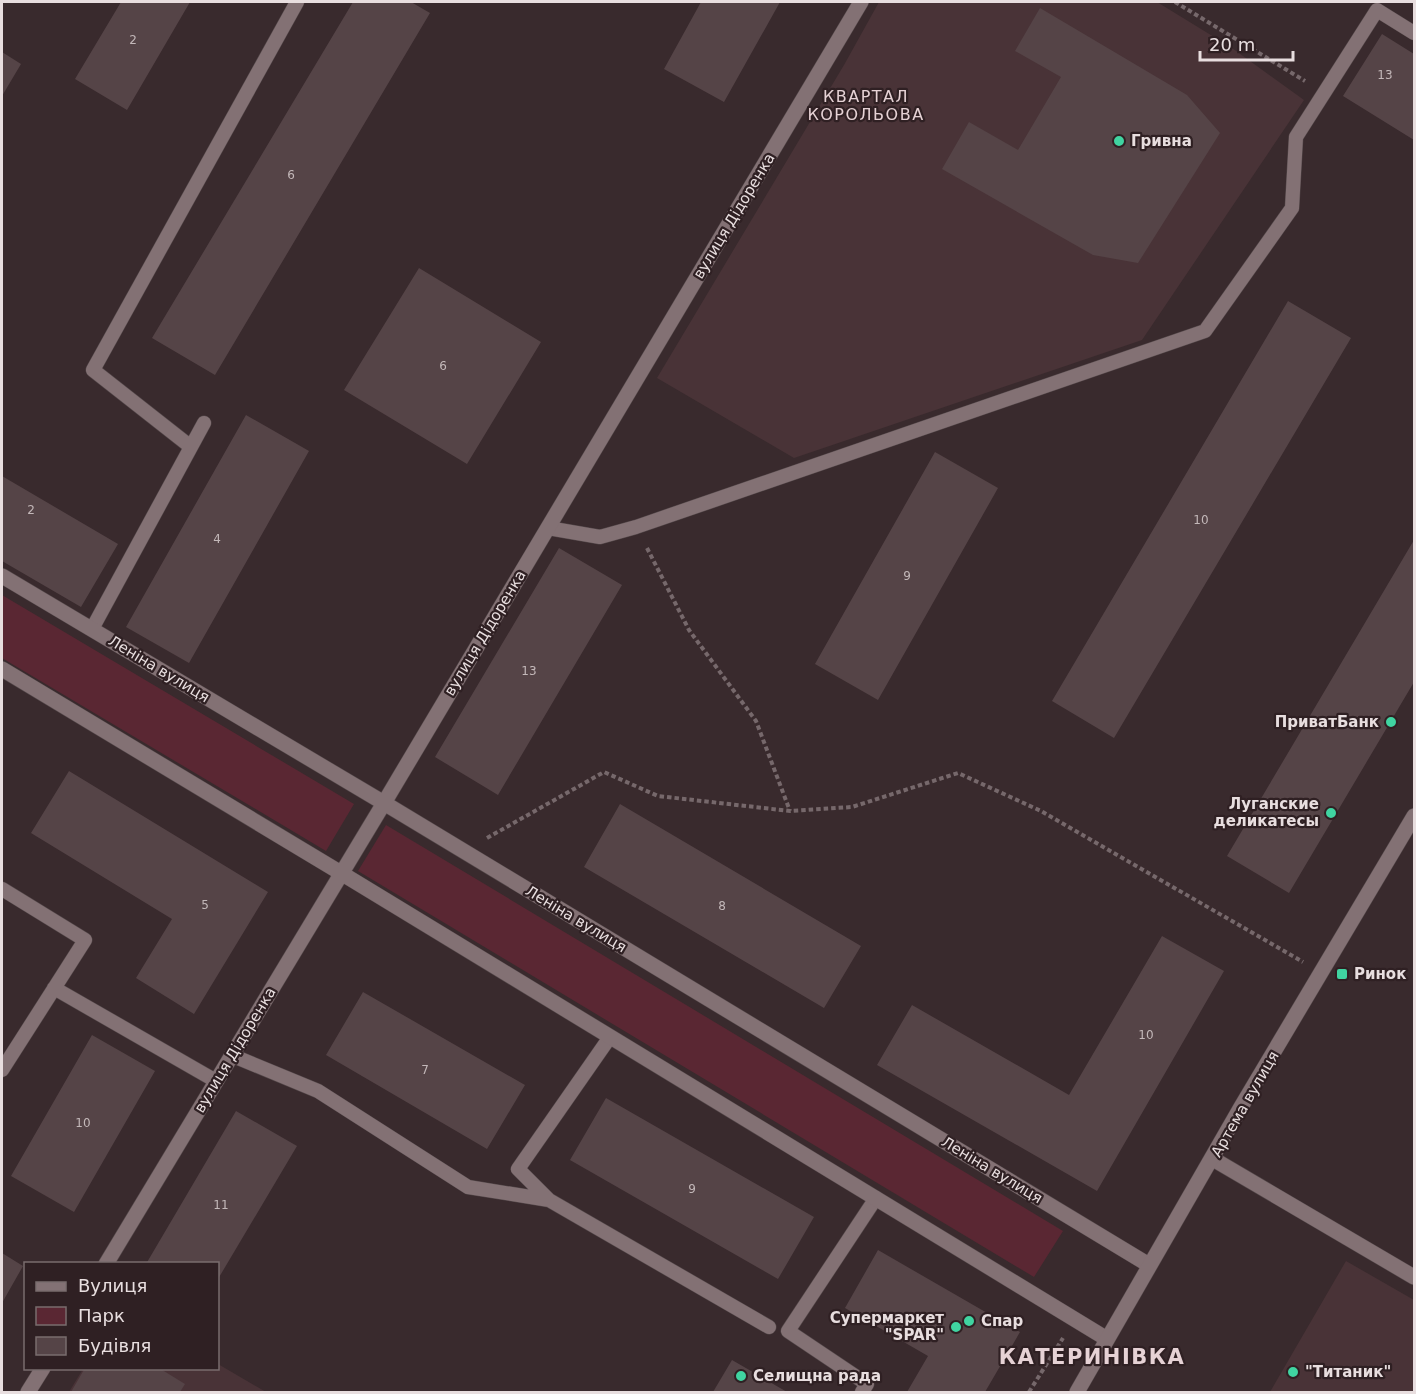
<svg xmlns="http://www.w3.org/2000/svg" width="1416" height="1394" font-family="'DejaVu Sans',sans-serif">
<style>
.built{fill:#493337}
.green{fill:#5a2733}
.building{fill:#554447}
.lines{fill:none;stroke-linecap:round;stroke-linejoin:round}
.service-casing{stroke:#54484a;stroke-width:15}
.minor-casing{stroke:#54484a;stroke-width:16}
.tertiary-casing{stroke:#54484a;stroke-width:16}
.path{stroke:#76686b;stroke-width:4;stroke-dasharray:4.5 3;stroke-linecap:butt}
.service{stroke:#837174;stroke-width:14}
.minor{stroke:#837174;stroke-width:15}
.tertiary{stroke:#837174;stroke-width:15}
.poi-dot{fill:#40d4a1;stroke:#2f2023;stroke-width:2}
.labels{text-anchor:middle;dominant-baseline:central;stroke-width:4.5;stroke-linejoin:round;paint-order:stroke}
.number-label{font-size:12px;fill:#c3b8b9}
.poi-label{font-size:15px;font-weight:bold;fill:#e8dedf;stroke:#2f2023;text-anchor:start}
.street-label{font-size:15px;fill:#e8dedf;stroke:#2f2023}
.neighbourhood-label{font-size:16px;letter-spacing:1.5px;fill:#e6d2d5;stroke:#2f2023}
.district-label{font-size:21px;font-weight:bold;letter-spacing:1.5px;fill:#e6d2d5;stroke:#2f2023}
</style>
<rect width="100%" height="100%" fill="#392a2d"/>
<path class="built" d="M 879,2 L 1157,2 L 1232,48 L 1304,100 L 1142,340 L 794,458 L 657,378 L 844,65 Z
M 1346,1261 L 1414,1300 L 1414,1392 L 1270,1392 Z
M 218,1364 L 266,1392 L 69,1392 L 83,1369 L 218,1368 Z"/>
<path class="green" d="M 2,595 L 354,804 L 326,851 L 2,658 Z
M 386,825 L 1063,1231 L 1034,1277 L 358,871 Z"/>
<path class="building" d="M 121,2 L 190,2 L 127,110 L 75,79 Z
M 353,2 L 411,2 L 430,13 L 215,375 L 152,338 Z
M 701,2 L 780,2 L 724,102 L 664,69 Z
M 1040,8 L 1187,95 L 1220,133 L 1138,263 L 1093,255 L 942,169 L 969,122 L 1018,150 L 1061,77 L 1015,51 Z
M 1382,34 L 1414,54 L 1414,140 L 1343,96 Z
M 2,52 L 21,64 L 2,96 Z
M 419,268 L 541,342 L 467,464 L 344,390 Z
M 1288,301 L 1351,338 L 1114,738 L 1052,701 Z
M 246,415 L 309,451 L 189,663 L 126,627 Z
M 935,452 L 998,488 L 878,700 L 815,664 Z
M 2,476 L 118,544 L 81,607 L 2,561 Z
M 1414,540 L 1414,682 L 1289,893 L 1227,856 Z
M 559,548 L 622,585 L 498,795 L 435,757 Z
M 69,771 L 268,892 L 194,1014 L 136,978 L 172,919 L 31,833 Z
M 620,804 L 861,946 L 824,1008 L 584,867 Z
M 1162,936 L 1224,971 L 1097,1191 L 877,1065 L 912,1005 L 1069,1095 Z
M 363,992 L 525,1085 L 487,1149 L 326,1055 Z
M 92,1035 L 155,1071 L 74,1212 L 11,1176 Z
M 606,1098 L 814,1217 L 778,1279 L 570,1160 Z
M 236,1111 L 297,1146 L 218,1279 L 218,1264 L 146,1264 Z
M 878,1250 L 1020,1332 L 985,1392 L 907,1392 L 928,1356 L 845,1308 Z
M 2,1253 L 23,1266 L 2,1303 Z
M 732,1360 L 787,1392 L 713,1392 Z
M 85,1368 L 159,1368 L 185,1384 L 180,1392 L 71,1392 Z"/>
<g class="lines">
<defs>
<path id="service" d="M 191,447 L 93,370 L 297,2
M 548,528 L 600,537 L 636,527 L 1205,331 L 1292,208 L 1296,137 L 1377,10 L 1414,33
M 92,629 L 204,423
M 2,889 L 85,940 L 2,1070
M 54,988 L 216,1081
M 231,1055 L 318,1091 L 468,1187 L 549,1200 L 769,1327
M 549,1200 L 518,1169 L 610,1037
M 862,1392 L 867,1384 L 788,1331 L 876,1198"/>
<path id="minor" d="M 2,576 L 384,803 L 1149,1265
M 2,669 L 341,873 L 1107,1339
M 1213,1159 L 1414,1277
M 106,1264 L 384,803 L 861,2
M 28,1392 L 43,1368"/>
<path id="tertiary" d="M 1077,1392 L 1241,1107 L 1414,816"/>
</defs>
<use href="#service" class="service-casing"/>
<use href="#minor" class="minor-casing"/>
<use href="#tertiary" class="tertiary-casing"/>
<path class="path" d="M 1175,2 L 1305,81
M 647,548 L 689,630 L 756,721 L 790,811
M 487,838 L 604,772 L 658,796 L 790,811 L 852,807 L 958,773 L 1041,811 L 1303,962
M 1029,1392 L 1063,1338"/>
<use href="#service" class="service"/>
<use href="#minor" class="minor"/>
<use href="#tertiary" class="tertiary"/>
</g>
<g class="poi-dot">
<circle cx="1119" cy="141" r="6"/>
<circle cx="1391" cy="722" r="6"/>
<circle cx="1331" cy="813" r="6"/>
<rect x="1336" y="968" width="12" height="12" rx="3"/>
<circle cx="969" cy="1321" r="6"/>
<circle cx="956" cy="1327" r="6"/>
<circle cx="1293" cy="1372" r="6"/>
<circle cx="741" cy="1376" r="6"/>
</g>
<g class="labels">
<g class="number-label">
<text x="133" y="40">2</text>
<text x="1385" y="75">13</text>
<text x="291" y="175">6</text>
<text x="443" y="366">6</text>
<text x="31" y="510">2</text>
<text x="1201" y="520">10</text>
<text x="217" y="539">4</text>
<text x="907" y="576">9</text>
<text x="529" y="671">13</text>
<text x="205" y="905">5</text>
<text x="722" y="906">8</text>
<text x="1146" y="1035">10</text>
<text x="425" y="1070">7</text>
<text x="83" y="1123">10</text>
<text x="692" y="1189">9</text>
<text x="221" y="1205">11</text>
</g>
<g class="poi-label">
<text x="1131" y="141">Гривна</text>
<text x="1379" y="722" text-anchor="end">ПриватБанк</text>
<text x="1319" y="804" text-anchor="end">Луганские<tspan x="1319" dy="17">деликатесы</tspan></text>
<text x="1354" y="974">Ринок</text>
<text x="944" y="1318" text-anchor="end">Супермаркет<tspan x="944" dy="17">"SPAR"</tspan></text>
<text x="981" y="1321">Спар</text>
<text x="1305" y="1372">"Титаник"</text>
<text x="753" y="1376">Селищна рада</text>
</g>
<g class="street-label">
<text transform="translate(734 216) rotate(-59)">вулиця Дідоренка</text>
<text transform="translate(485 633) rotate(-59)">вулиця Дідоренка</text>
<text transform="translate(159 669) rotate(31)">Леніна вулиця</text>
<text transform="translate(576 919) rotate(31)">Леніна вулиця</text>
<text transform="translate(235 1050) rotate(-59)">вулиця Дідоренка</text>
<text transform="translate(1245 1104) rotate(-60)">Артема вулиця</text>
<text transform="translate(992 1170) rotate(31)">Леніна вулиця</text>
</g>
<g class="neighbourhood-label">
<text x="866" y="96">КВАРТАЛ<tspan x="866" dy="18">КОРОЛЬОВА</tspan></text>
</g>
<g class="district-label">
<text x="1092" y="1357">КАТЕРИНІВКА</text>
</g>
</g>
<rect width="1416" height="1394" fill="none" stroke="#e8dedf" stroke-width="6"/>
<rect x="24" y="1262" width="195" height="108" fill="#2f2023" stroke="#796c6e" stroke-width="1.5"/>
<rect x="36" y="1282" width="30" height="9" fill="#837174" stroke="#796c6e" stroke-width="1.5"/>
<text x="78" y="1292" font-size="18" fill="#e8dedf">Вулиця</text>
<rect x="36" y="1307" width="30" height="18" fill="#5a2733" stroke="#796c6e" stroke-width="1.5"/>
<text x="78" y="1322" font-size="18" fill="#e8dedf">Парк</text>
<rect x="36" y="1337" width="30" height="18" fill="#554447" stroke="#796c6e" stroke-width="1.5"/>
<text x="78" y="1352" font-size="18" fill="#e8dedf">Будівля</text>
<path d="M1200 51v9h93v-9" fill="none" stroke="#e8dedf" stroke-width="3"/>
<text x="1209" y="51" font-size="18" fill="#e8dedf" stroke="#2f2023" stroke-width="4.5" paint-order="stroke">20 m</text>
</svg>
